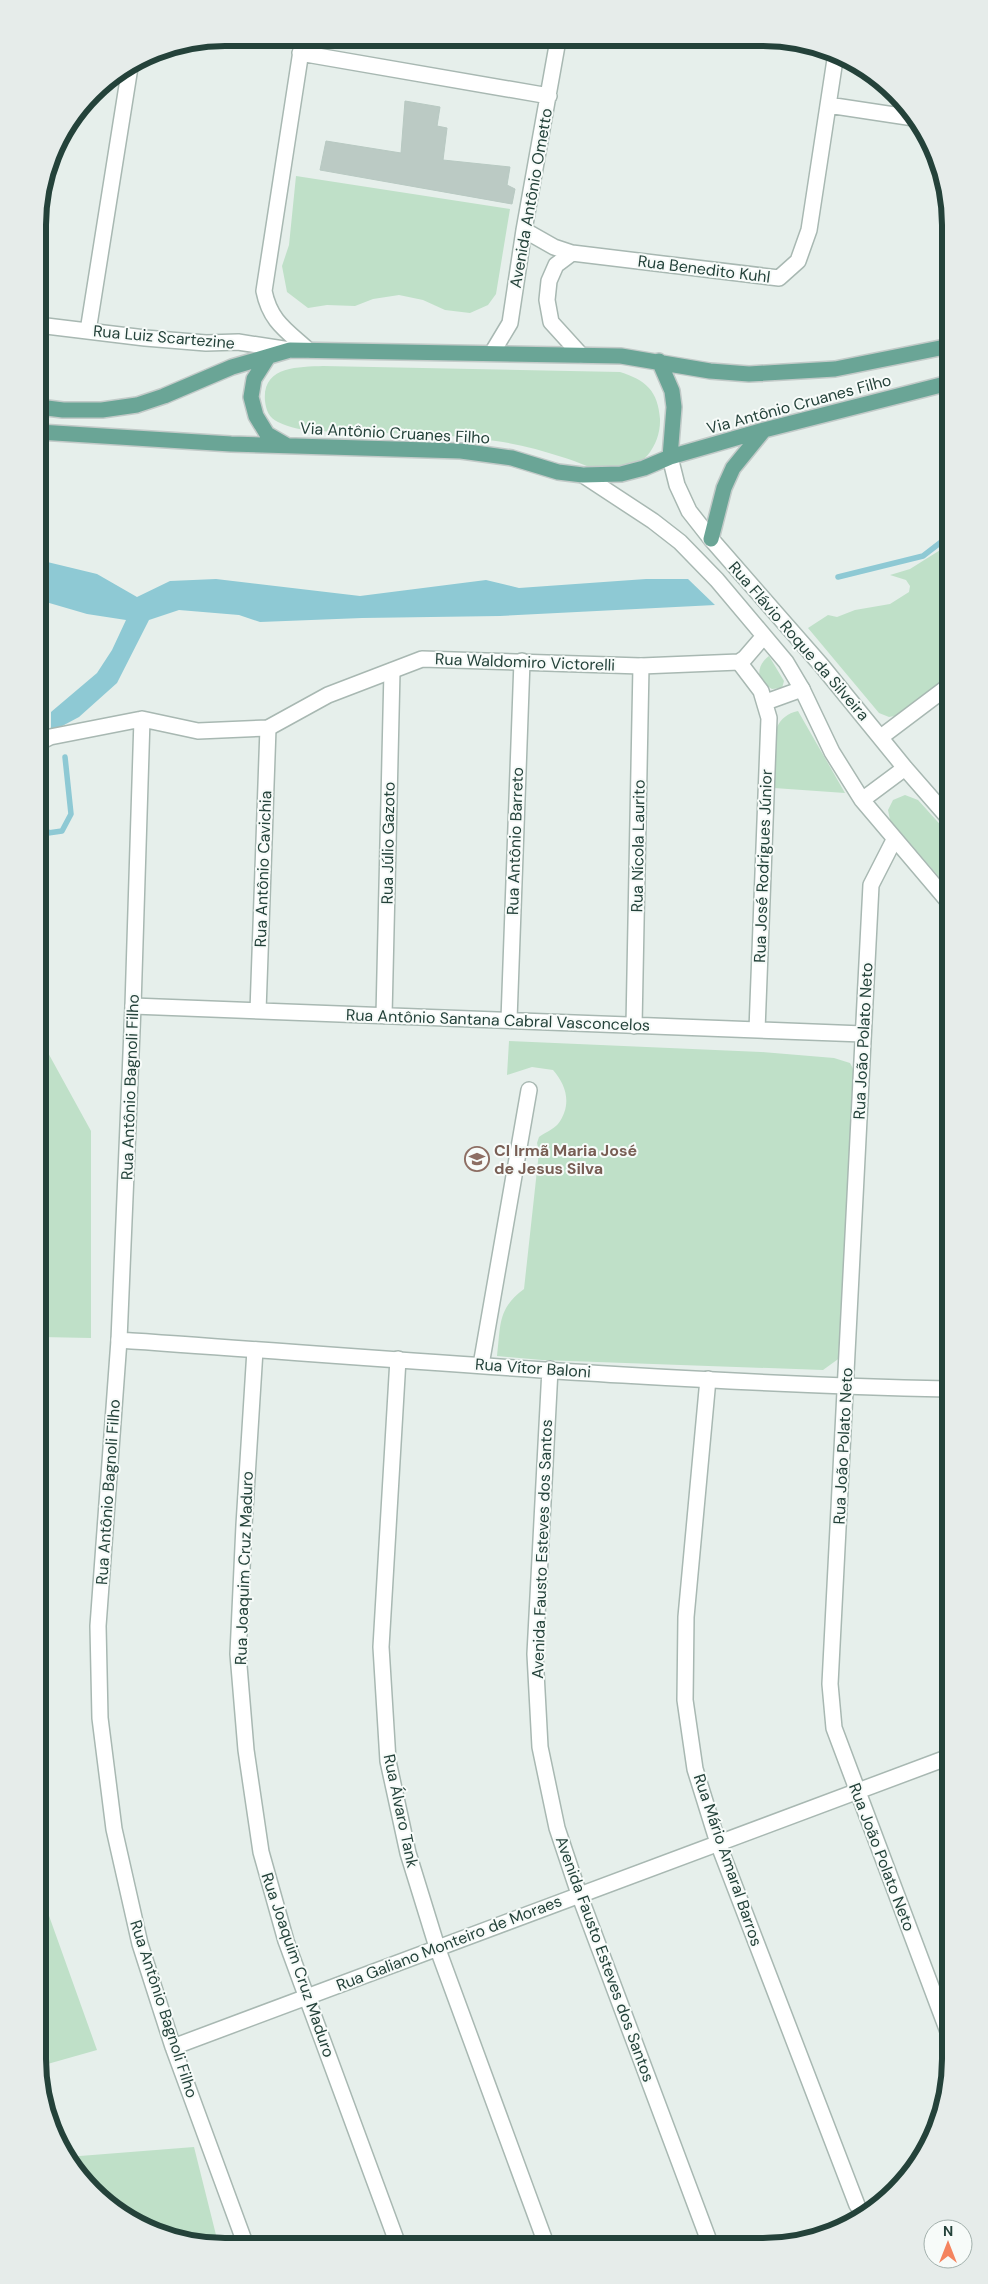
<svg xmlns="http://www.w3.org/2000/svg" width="988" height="2284" font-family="'DM Sans',sans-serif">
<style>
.green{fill:#bfe0c8}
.water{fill:#8ec9d4}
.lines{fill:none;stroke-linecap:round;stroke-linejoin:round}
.stream{stroke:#8ec9d4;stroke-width:5.5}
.building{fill:#bbcac4;stroke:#b8c9c2}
.minor-casing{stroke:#a8b8b2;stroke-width:18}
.tertiary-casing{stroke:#a8b8b2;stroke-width:18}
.primary-casing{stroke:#c2cac8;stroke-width:18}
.minor{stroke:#fff;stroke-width:15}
.tertiary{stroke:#fff;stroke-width:15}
.primary{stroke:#6aa596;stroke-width:15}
.labels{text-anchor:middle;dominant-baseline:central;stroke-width:4;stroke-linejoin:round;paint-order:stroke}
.street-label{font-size:16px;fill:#24423a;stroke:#f7fbf9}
.education-label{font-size:16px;font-weight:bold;fill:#785e54;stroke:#f7fbf9;text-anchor:start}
.rim{fill:none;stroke:#24423a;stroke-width:6}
</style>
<rect width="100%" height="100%" fill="#e6efeb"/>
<path class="green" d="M 296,176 L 510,209 L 496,294 L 488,305 L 470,313 L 445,310 L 423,300 L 399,295 L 373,299 L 355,306 L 327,305 L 308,308 L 287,292 L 282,266 L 289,245 Z
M 323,366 L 620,372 C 646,380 658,391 660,419 C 661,444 643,470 616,472 C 597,473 580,462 562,457 C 541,450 517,444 496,441 C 451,434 405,434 360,432 C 334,431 301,434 278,422 C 269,418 266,410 265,401 C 262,366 298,367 323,366 Z
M 945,547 L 946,681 L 900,715 L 889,717 L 879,713 L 808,628 L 828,615 L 837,617 L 855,610 L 890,604 L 909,592 L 910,586 L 906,580 L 890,575 L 910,569 Z
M 769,656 L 784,681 L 782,688 L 772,689 L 761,682 C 757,671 760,663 769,656 Z
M 798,711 L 845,793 L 774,788 C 773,762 764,718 798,711 Z
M 905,795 L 918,800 L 946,831 L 946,885 L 890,820 L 888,810 L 893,800 Z
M 41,1040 L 91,1131 L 91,1338 L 41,1337 Z
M 509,1041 L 761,1052 L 834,1058 L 850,1063 L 858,1078 L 841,1357 L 823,1370 L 542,1360 L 497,1356 C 501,1325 497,1309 524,1289 L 539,1152 L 537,1143 L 539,1137 C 544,1133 554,1129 558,1124 C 572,1105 567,1086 553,1070 L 532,1067 L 507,1075 Z
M 43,1899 L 97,2050 L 44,2065 Z
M 194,2147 L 218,2243 L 189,2243 L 142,2227 L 101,2200 L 67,2157 Z"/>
<path class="water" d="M 39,560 L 97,574 L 137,597 L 170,581 L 216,579 L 360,596 L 486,580 L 519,588 L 646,579 L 688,579 L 715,605 L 500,616 L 362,618 L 260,622 L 239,615 L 179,610 L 149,620 L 117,683 L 79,717 L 51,732 L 51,712 L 97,673 L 112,650 L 126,620 L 87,614 L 39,600 Z"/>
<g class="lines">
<path class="stream" d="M 838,577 L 923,556 L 945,539
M 40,821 L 42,821 L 48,833 L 62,831 L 71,814 L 65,757"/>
</g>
<path class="building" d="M 405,101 L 440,107 L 437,126 L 447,128 L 443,160 L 510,167 L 507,185 L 515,189 L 512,204 L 320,170 L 326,141 L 401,153 Z"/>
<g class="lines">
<defs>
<path id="minor" d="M 303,38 L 264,291 C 270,321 286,330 308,350
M 300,53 L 549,96
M 828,105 L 914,118
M 524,230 L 554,247 L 572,253 L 779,278 L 798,261 L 809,230 L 836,53
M 572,253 L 556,265 L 549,281 L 547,300 L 551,322 L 581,355
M 38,325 L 145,338 L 206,343 L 238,342 L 290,350
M 88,331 L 130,67
M 492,353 L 510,323 L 524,230 L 558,40
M 739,662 L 761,691 L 769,718 L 757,1030
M 766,702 L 802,689
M 881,737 L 946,688
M 894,840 L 871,885 L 830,1684 L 834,1728 L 950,2037
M 133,1006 L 863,1034
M 258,1011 L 268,728
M 384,1016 L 392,671
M 509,1020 L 522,661
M 634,1026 L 641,666
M 119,1340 L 98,1626 L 100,1718 L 114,1829 L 140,1944 L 173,2047 L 245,2243
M 255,1350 L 244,1525 L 238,1654 L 246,1750 L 261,1852 L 286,1941 L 397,2242
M 398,1359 L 381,1647 L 388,1761 L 408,1853 L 437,1947 L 545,2241
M 481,1365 L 529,1090
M 708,1379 L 686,1617 L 685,1700 L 695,1769 L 718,1843 L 857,2205
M 173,2047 L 949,1757"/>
<path id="tertiary" d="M 670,457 L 677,485 L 689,511 L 711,539 L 822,666 L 905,768 L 946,815
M 583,475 L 653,521 L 680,542 L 717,580 L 786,662 L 802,689 L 832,752 L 862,800 L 946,899
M 142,719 L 133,1006 L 119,1340 C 395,1359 671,1383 948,1389
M 40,742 L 50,737 L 142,719 L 198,731 L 268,728 L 328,695 L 422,659 L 641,666 L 739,662 L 745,658 L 764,636
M 862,800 L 905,768
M 550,1369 L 535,1654 L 540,1747 L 557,1828 L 579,1894 L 709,2241"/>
<path id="primary" d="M 268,357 L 254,379 L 251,397 L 256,416 L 267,434 L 286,445
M 659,361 L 672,391 L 674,407 L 670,457
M 39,407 L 63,410 L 102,410 L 137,405 L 164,396 L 232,367 L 290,350 L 621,356 L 710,371 L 749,374 L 835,369 L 945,347
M 39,432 L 231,444 L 461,451 L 512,458 L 558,472 L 583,475 L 621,474 L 644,468 L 670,457 L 764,430 L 945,384
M 711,539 L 724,488 L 733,468 L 764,430"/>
</defs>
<use href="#minor" class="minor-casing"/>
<use href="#tertiary" class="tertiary-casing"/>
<use href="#primary" class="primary-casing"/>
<use href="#minor" class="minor"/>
<use href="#tertiary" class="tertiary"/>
<use href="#primary" class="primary"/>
</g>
<defs>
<symbol id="school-ring" viewBox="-11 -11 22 22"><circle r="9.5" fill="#f7fbf9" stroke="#8d6e63" stroke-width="1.5"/><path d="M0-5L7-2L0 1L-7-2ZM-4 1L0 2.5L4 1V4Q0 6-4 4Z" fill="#8d6e63"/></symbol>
</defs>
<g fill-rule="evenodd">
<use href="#school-ring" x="463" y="1145" width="28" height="28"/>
</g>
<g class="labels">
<g class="street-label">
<text transform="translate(531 198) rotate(-80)">Avenida Antônio Ometto</text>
<text transform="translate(704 269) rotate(7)">Rua Benedito Kuhl</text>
<text transform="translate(164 337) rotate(5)">Rua Luiz Scartezine</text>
<text transform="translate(799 404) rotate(-15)">Via Antônio Cruanes Filho</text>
<text transform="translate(395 433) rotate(3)">Via Antônio Cruanes Filho</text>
<text transform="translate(799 641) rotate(49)">Rua Flávio Roque da Silveira</text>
<text transform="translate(525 662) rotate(2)">Rua Waldomiro Victorelli</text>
<text transform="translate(515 841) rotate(-88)">Rua Antônio Barreto</text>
<text transform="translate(388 843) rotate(-89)">Rua Júlio Gazoto</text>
<text transform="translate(638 846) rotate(-89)">Rua Nícola Laurito</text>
<text transform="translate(763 866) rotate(-88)">Rua José Rodrigues Júnior</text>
<text transform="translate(263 869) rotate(-88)">Rua Antônio Cavichia</text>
<text transform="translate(498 1020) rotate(2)">Rua Antônio Santana Cabral Vasconcelos</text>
<text transform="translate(863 1041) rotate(-87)">Rua João Polato Neto</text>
<text transform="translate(130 1087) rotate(-88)">Rua Antônio Bagnoli Filho</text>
<text transform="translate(533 1368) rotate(4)">Rua Vítor Baloni</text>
<text transform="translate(843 1446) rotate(-87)">Rua João Polato Neto</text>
<text transform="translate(108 1492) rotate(-86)">Rua Antônio Bagnoli Filho</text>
<text transform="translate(542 1549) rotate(-88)">Avenida Fausto Esteves dos Santos</text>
<text transform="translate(244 1568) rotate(-88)">Rua Joaquim Cruz Maduro</text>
<text transform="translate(401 1811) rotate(78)">Rua Álvaro Tank</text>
<text transform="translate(882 1857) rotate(69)">Rua João Polato Neto</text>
<text transform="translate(728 1860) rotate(71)">Rua Mário Amaral Barros</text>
<text transform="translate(449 1943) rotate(-21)">Rua Galiano Monteiro de Moraes</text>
<text transform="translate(605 1959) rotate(70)">Avenida Fausto Esteves dos Santos</text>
<text transform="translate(298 1965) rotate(71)">Rua Joaquim Cruz Maduro</text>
<text transform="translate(164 2009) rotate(72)">Rua Antônio Bagnoli Filho</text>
</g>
<g class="education-label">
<text x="494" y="1150">CI Irmã Maria José<tspan x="494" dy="18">de Jesus Silva</tspan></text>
</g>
</g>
<path d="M0 0H988V2284H0ZM225 46H763A179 179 0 0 1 942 225V2059A179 179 0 0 1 763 2238H225A179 179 0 0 1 46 2059V225A179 179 0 0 1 225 46Z" fill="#e6ecea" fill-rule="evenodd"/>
<path class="rim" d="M225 46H763A179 179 0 0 1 942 225V2059A179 179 0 0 1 763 2238H225A179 179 0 0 1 46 2059V225A179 179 0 0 1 225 46Z"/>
<g transform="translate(948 2244)"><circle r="24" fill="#f7fbf9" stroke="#a3b1ad"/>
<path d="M0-4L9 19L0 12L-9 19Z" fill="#f4845f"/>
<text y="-8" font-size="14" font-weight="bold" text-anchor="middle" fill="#24423a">N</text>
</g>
</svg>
